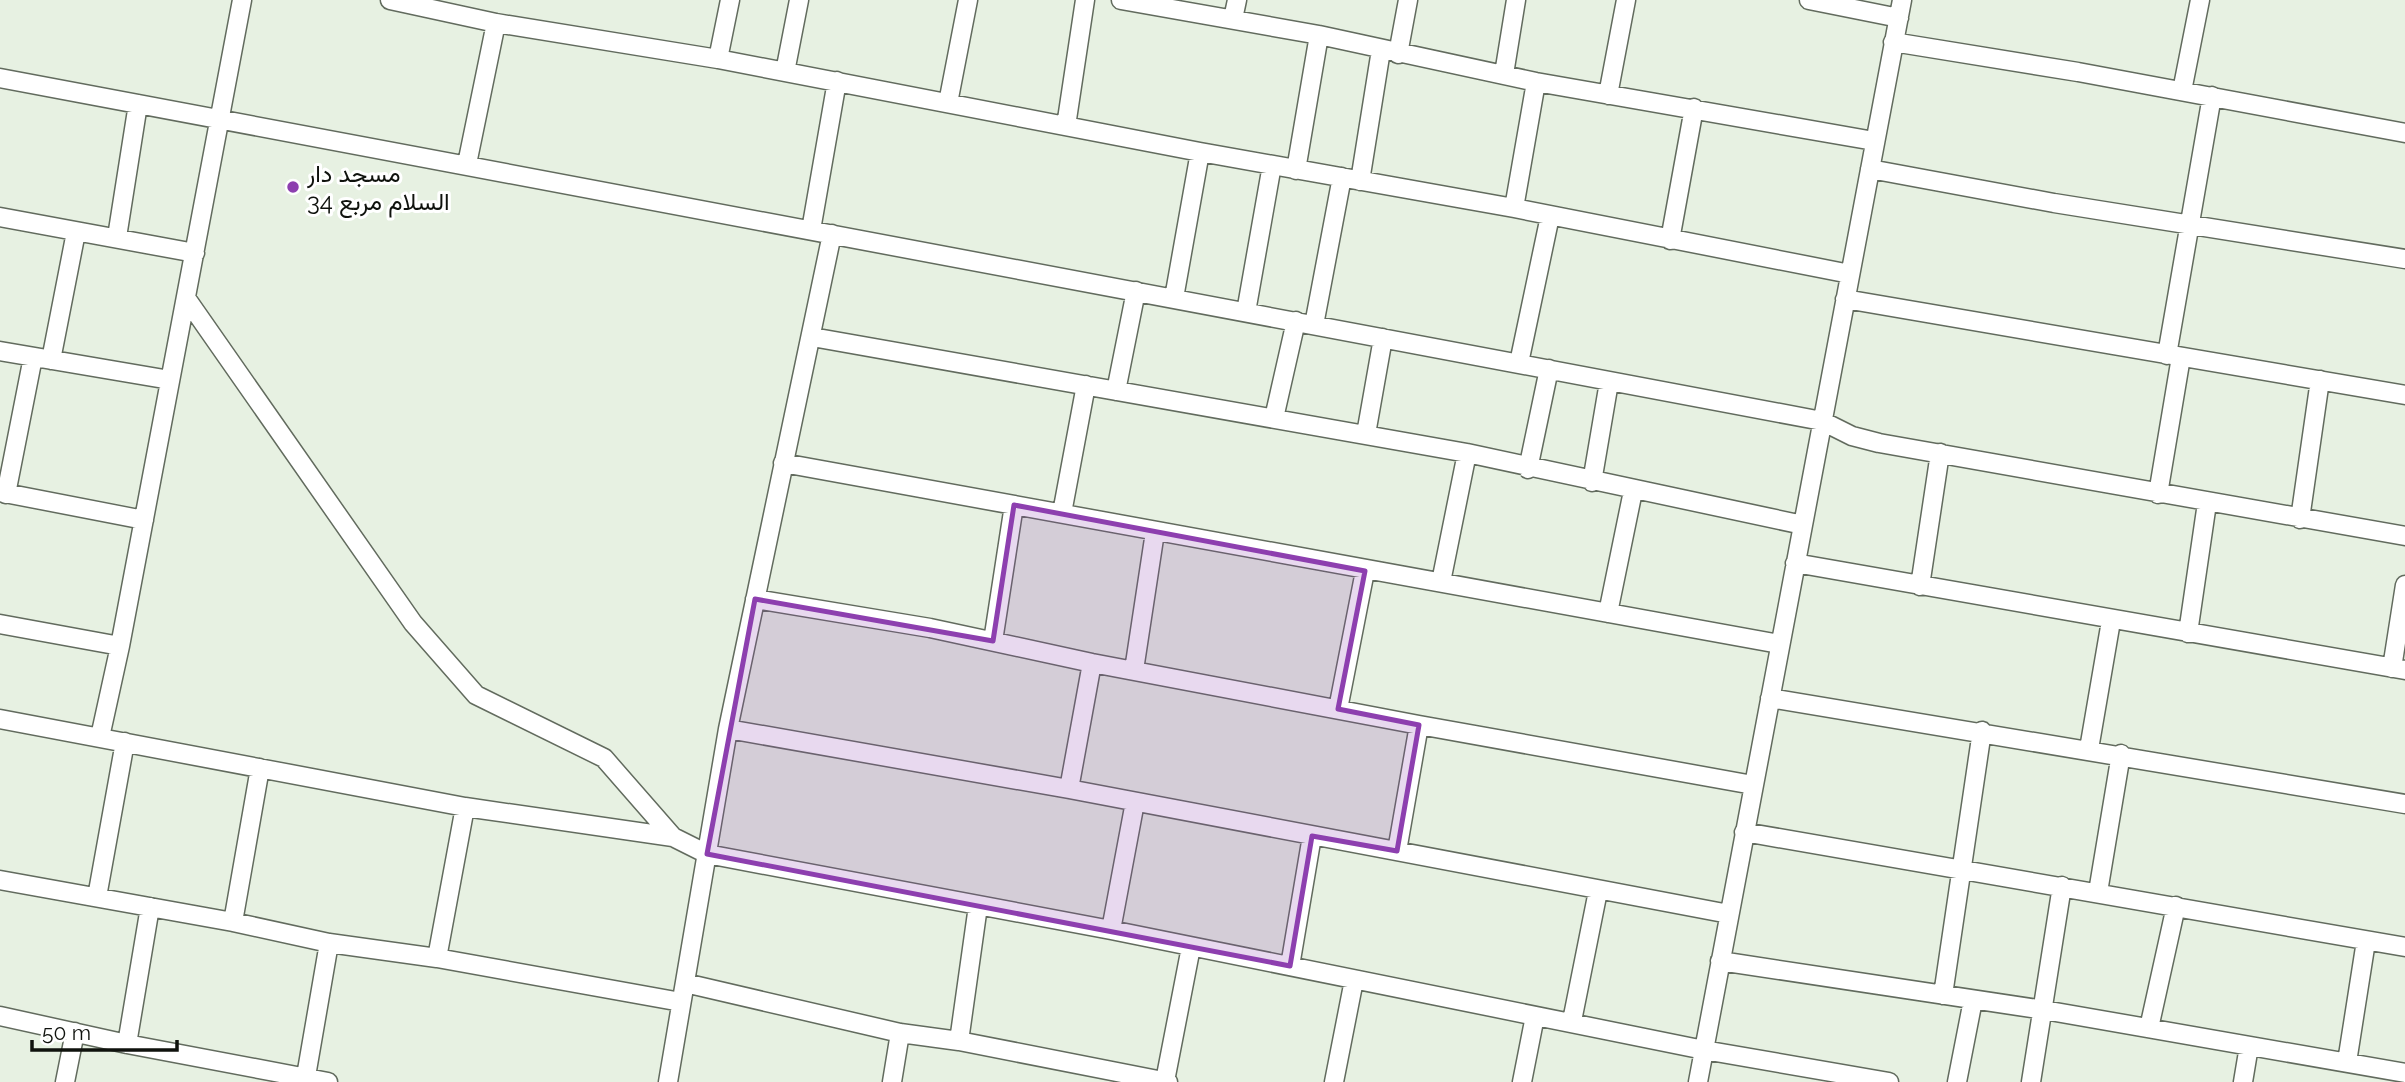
<svg xmlns="http://www.w3.org/2000/svg" width="2405" height="1082" font-family="Raleway,Vazirmatn,sans-serif">
<style>
.lines{fill:none;stroke-linecap:round;stroke-linejoin:round}
.minor-casing{stroke:#626b5e;stroke-width:21}
.minor{stroke:#fff;stroke-width:18}
.marked{fill:#8d3faf;fill-opacity:0.2;stroke:#8d3faf;stroke-width:5;stroke-linejoin:round}
.poi-dot{fill:#8d3faf;stroke:#fff;stroke-width:2.5}
.labels{text-anchor:middle;dominant-baseline:central;stroke-width:6;stroke-linejoin:round;paint-order:stroke}
.poi-label{font-size:24px;fill:#0f120d;stroke:#fff;text-anchor:start}
</style>
<rect width="100%" height="100%" fill="#e7f1e2"/>
<g class="lines">
<defs>
<path id="minor" d="M 390,0 L 496,23 L 718,59 L 1200,152 L 1514,208 L 1850,274
M 1121,0 L 1319,35 L 1536,82 L 1874,141
M 1809,0 L 1899,18
M 1233,19 L 1237,0
M 1893,42 L 2078,72 L 2405,133
M 1398,54 L 1408,0
M 718,59 L 730,0
M 785,72 L 799,0
M 1504,74 L 1516,0
M 0,78 L 1822,421 L 1852,436 L 1879,443 L 2405,536
M 2182,91 L 2200,0
M 1608,95 L 1626,0
M 948,103 L 968,0
M 1066,126 L 1085,0
M 467,164 L 496,23
M 1870,169 L 2054,203 L 2405,259
M 1296,170 L 1319,35
M 1360,181 L 1381,50
M 1514,208 L 1536,82
M 0,217 L 195,253
M 811,230 L 837,81
M 117,237 L 138,104
M 1670,240 L 1694,108
M 186,298 L 413,623 L 476,695 L 604,758 L 673,837
M 1174,298 L 1200,152
M 1845,299 L 2405,395
M 1246,312 L 1272,165
M 1314,325 L 1342,177
M 812,337 L 1467,453 L 1803,525
M 0,351 L 170,380
M 2167,355 L 2212,96
M 51,360 L 76,232
M 1519,363 L 1550,216
M 1116,391 L 1136,291
M 1274,418 L 1296,321
M 1366,434 L 1383,338
M 783,463 L 1779,644
M 1528,469 L 1549,369
M 1592,482 L 1609,382
M 0,492 L 144,520
M 6,494 L 33,357
M 2158,494 L 2181,357
M 1062,513 L 1086,385
M 2300,519 L 2320,380
M 1795,563 L 2405,670
M 1441,582 L 1467,453
M 1920,586 L 1940,453
M 755,599 L 930,628 L 1092,663 L 1419,725 L 1753,785
M 1608,613 L 1633,491
M 0,624 L 120,646
M 2188,633 L 2207,503
M 993,641 L 1014,505
M 2392,668 L 2405,585
M 1134,670 L 1155,532
M 1770,698 L 2405,804
M 1338,709 L 1365,571
M 0,719 L 465,807 L 673,837 L 707,854 L 1111,930 L 1704,1050 L 1889,1082
M 728,729 L 1069,789 L 1729,914
M 100,737 L 120,646 L 242,0
M 2089,749 L 2111,621
M 1069,789 L 1092,663
M 1744,832 L 2405,947
M 1397,851 L 1419,725
M 0,880 L 233,922 L 329,943 L 437,958 L 681,1002
M 2098,892 L 2121,754
M 97,897 L 125,742
M 233,922 L 260,768
M 1111,930 L 1135,802
M 437,958 L 465,807
M 1720,961 L 2044,1010 L 2405,1073
M 1290,966 L 1312,836
M 685,983 L 900,1033 L 959,1041 L 1168,1082
M 1943,995 L 1982,731
M 0,1016 L 127,1044 L 328,1082
M 1572,1021 L 1598,891
M 2149,1028 L 2176,906
M 959,1041 L 978,906
M 127,1044 L 150,907
M 2347,1062 L 2366,941
M 1165,1081 L 1191,947
M 65,1082 L 75,1032
M 305,1082 L 329,943
M 668,1082 L 728,729 L 832,234
M 892,1082 L 900,1033
M 1334,1082 L 1354,980
M 1522,1082 L 1535,1016
M 1698,1082 L 1902,0
M 1957,1082 L 1973,1000
M 2031,1082 L 2062,886
M 2243,1082 L 2249,1046"/>
</defs>
<use href="#minor" class="minor-casing"/>
<use href="#minor" class="minor"/>
</g>
<path class="marked" d="M 1014,505 L 1365,571 L 1338,709 L 1419,725 L 1397,851 L 1312,836 L 1290,966 L 707,854 L 755,599 L 993,641 Z"/>
<circle class="poi-dot" cx="293" cy="187" r="7"/>
<g class="labels">
<g class="poi-label">
<text x="307" y="173">مسجد دار<tspan x="307" dy="28">السلام مربع 34</tspan></text>
</g>
</g>
<path d="M32 1040v10h145v-10" fill="none" stroke="#0f120d" stroke-width="3.5"/>
<text x="42" y="1040" font-size="21" fill="#0f120d" stroke="#ffffff" stroke-width="5" paint-order="stroke">50 m</text>
</svg>
